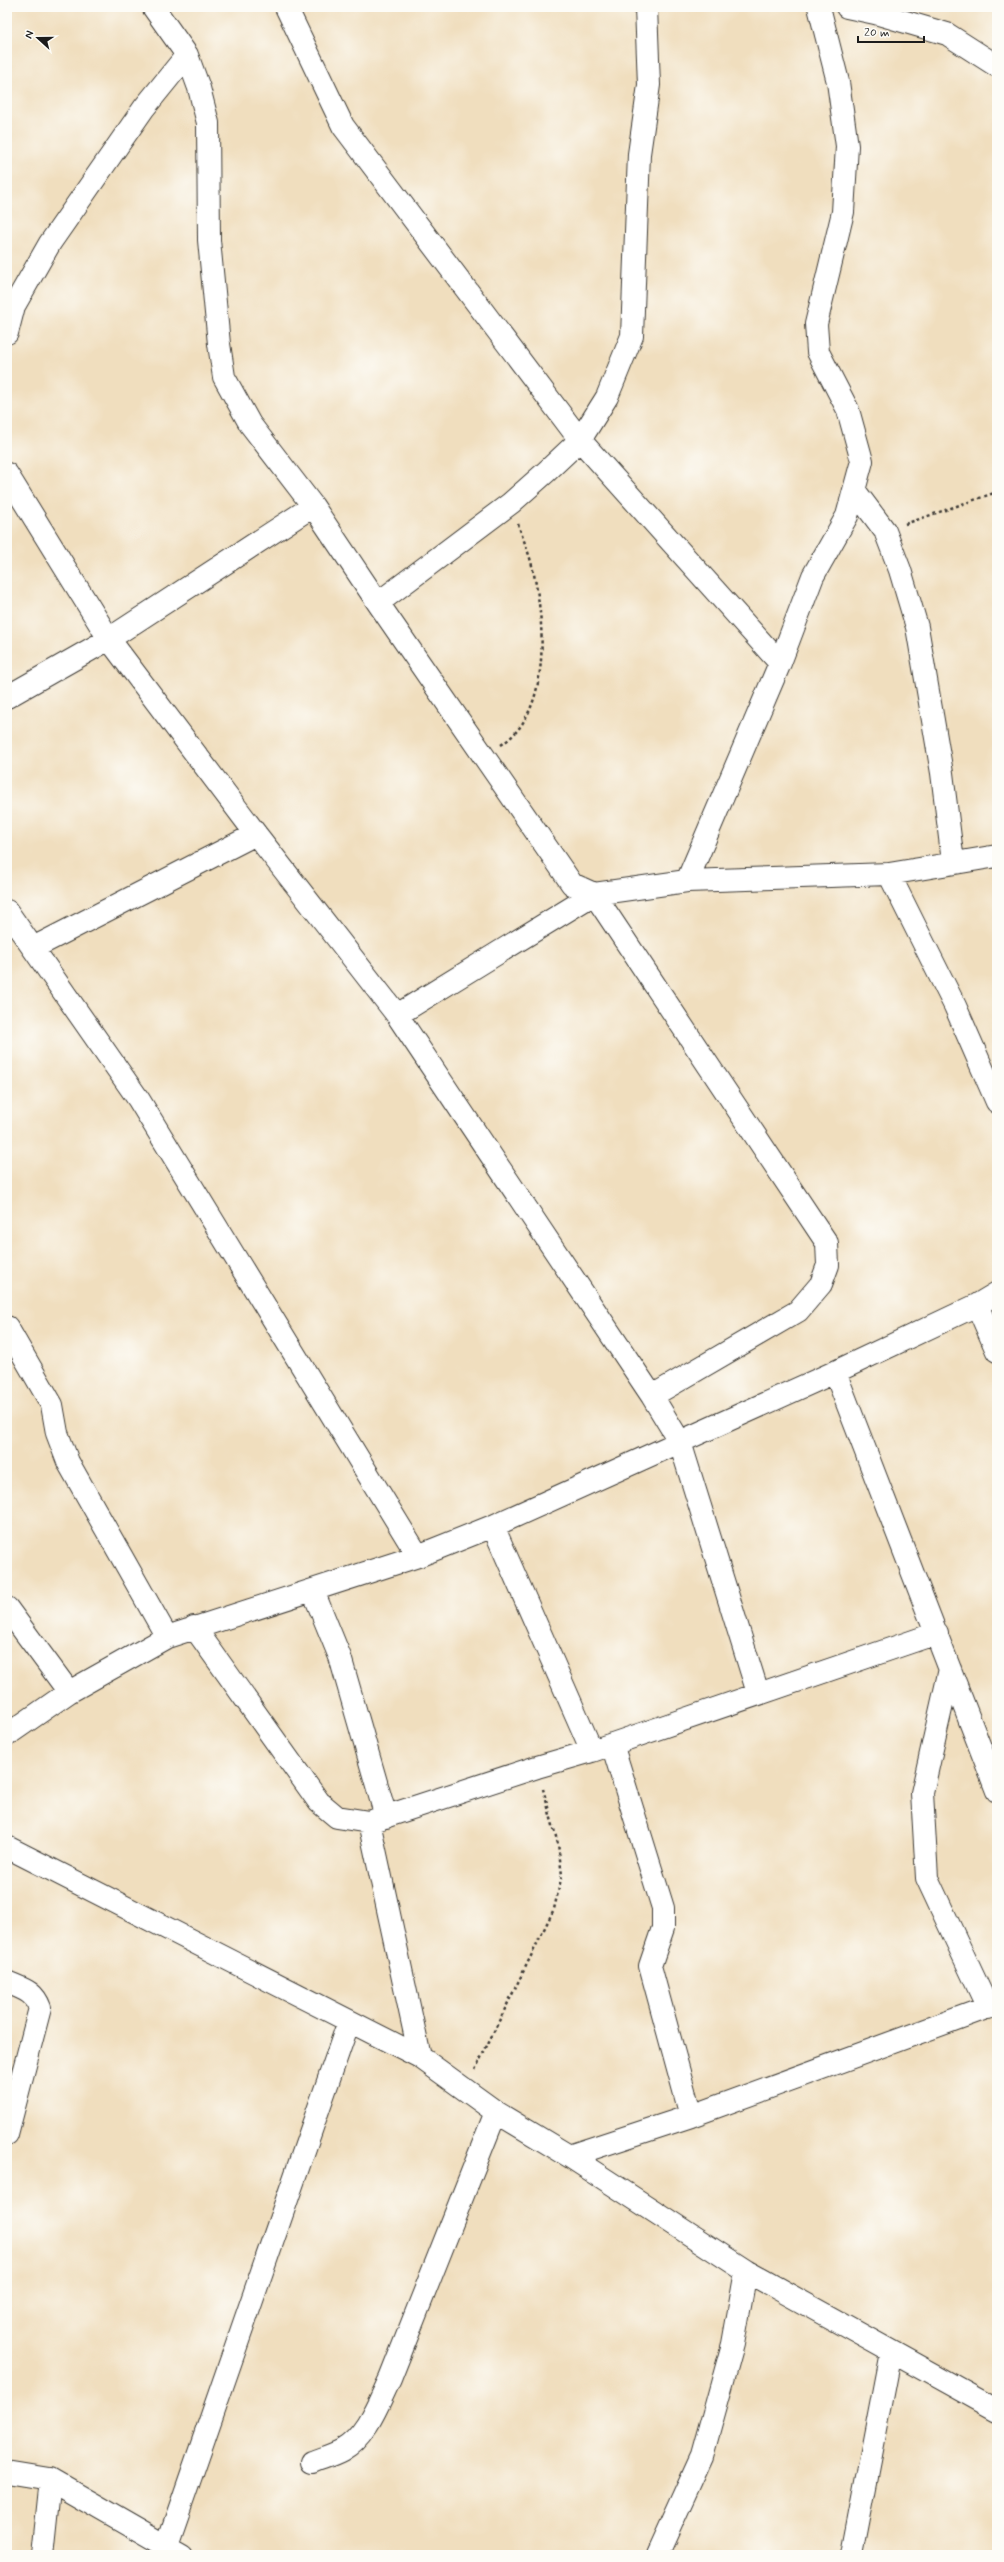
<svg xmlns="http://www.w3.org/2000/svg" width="1004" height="2562" font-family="Mynerve,sans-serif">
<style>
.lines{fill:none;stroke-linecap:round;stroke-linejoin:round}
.minor-casing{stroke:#3c3934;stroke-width:24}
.path{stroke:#3c3934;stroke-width:2.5;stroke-dasharray:3 3;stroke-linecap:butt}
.minor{stroke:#fff;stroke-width:22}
</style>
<rect width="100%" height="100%" fill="#fdfcf7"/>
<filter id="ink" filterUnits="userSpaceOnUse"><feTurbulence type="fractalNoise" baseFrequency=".025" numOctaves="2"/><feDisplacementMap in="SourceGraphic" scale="8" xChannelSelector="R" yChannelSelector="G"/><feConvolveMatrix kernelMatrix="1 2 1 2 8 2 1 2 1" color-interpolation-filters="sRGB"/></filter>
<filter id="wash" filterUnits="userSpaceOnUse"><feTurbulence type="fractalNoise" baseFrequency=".012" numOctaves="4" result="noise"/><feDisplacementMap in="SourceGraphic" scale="16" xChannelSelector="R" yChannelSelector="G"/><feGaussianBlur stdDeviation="0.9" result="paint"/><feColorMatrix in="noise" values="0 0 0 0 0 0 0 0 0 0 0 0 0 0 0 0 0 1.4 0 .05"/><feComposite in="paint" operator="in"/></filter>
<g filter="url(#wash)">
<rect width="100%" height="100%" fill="#f0debe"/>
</g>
<g filter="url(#ink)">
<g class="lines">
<defs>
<path id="minor" d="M 153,7 L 187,55 L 199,88 L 208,123 L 209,240 L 219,344 L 224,377 L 250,424 L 313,506 L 378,603 L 572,884 L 594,894 L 827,1243 L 828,1265 L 821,1284 L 798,1311 L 652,1396
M 286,7 L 343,126 L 580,440 L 780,663
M 847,7 L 875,13 L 947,34 L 997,66
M 7,333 L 14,306 L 50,243 L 144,108 L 187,55
M 7,474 L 109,639 L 256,834 L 397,1015 L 652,1396 L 680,1442 L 758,1693
M 855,491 L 885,531 L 900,570 L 917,627 L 942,773 L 953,862
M 378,603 L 511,503 L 546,472 L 580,440 L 607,397 L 632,336 L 639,154 L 649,85 L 646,7
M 7,697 L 109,639 L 313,506
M 889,874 L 955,1006 L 997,1102
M 687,881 L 780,663 L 813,576 L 847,516 L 862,461 L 848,410 L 818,352 L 816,324 L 843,212 L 847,146 L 838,82 L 819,7
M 7,911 L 139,1100 L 418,1556
M 33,948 L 256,834
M 397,1015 L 594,894 L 687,881 L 889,874 L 997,856
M 977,1305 L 997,1351
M 7,1327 L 52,1405 L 57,1433 L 68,1462 L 167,1637
M 835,1372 L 997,1791
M 493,1526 L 592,1751
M 313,1591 L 340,1657 L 386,1817
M 7,1608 L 69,1692
M 194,1627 L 319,1802 L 337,1817 L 369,1822 L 537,1767 L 592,1751 L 937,1633
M 950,1669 L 922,1793 L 927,1878 L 988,2008
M 7,1735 L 69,1692 L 167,1637 L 418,1556 L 493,1526 L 835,1372 L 977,1305 L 997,1293
M 612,1744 L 663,1908 L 663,1928 L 650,1966 L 691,2116
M 369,1822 L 420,2057
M 7,1847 L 420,2057 L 496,2112 L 569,2156 L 746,2271 L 997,2410
M 7,1982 C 23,1989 34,1991 40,2008 L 7,2134
M 569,2156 L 691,2116 L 997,2004
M 312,2462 C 322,2458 333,2455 342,2450 C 367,2436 378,2404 390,2379 L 496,2112
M 7,2472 L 50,2479 L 182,2555
M 167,2545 L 349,2021
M 42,2555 L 50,2479
M 657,2555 L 702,2456 L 733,2344 L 746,2271
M 852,2555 L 891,2352"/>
</defs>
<use href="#minor" class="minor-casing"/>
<path class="path" d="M 905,524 L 997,492
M 501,745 C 552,712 545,622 533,570 C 530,555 523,539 518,524
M 475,2070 L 554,1909 L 562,1875 L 558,1844 L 543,1789"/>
<use href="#minor" class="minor"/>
</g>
</g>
<rect width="1004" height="2562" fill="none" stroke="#fdfcf7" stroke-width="24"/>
<g transform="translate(38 38) rotate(291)" stroke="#fdfcf7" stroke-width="3" paint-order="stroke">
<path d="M0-3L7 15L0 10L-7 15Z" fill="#1c1c1c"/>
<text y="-6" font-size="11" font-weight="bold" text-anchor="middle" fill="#1c1c1c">N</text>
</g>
<path d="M858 36v6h66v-6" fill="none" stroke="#1c1c1c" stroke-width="2"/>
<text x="864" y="36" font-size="12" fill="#1c1c1c" stroke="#fdfcf7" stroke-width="3" paint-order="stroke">20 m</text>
</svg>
